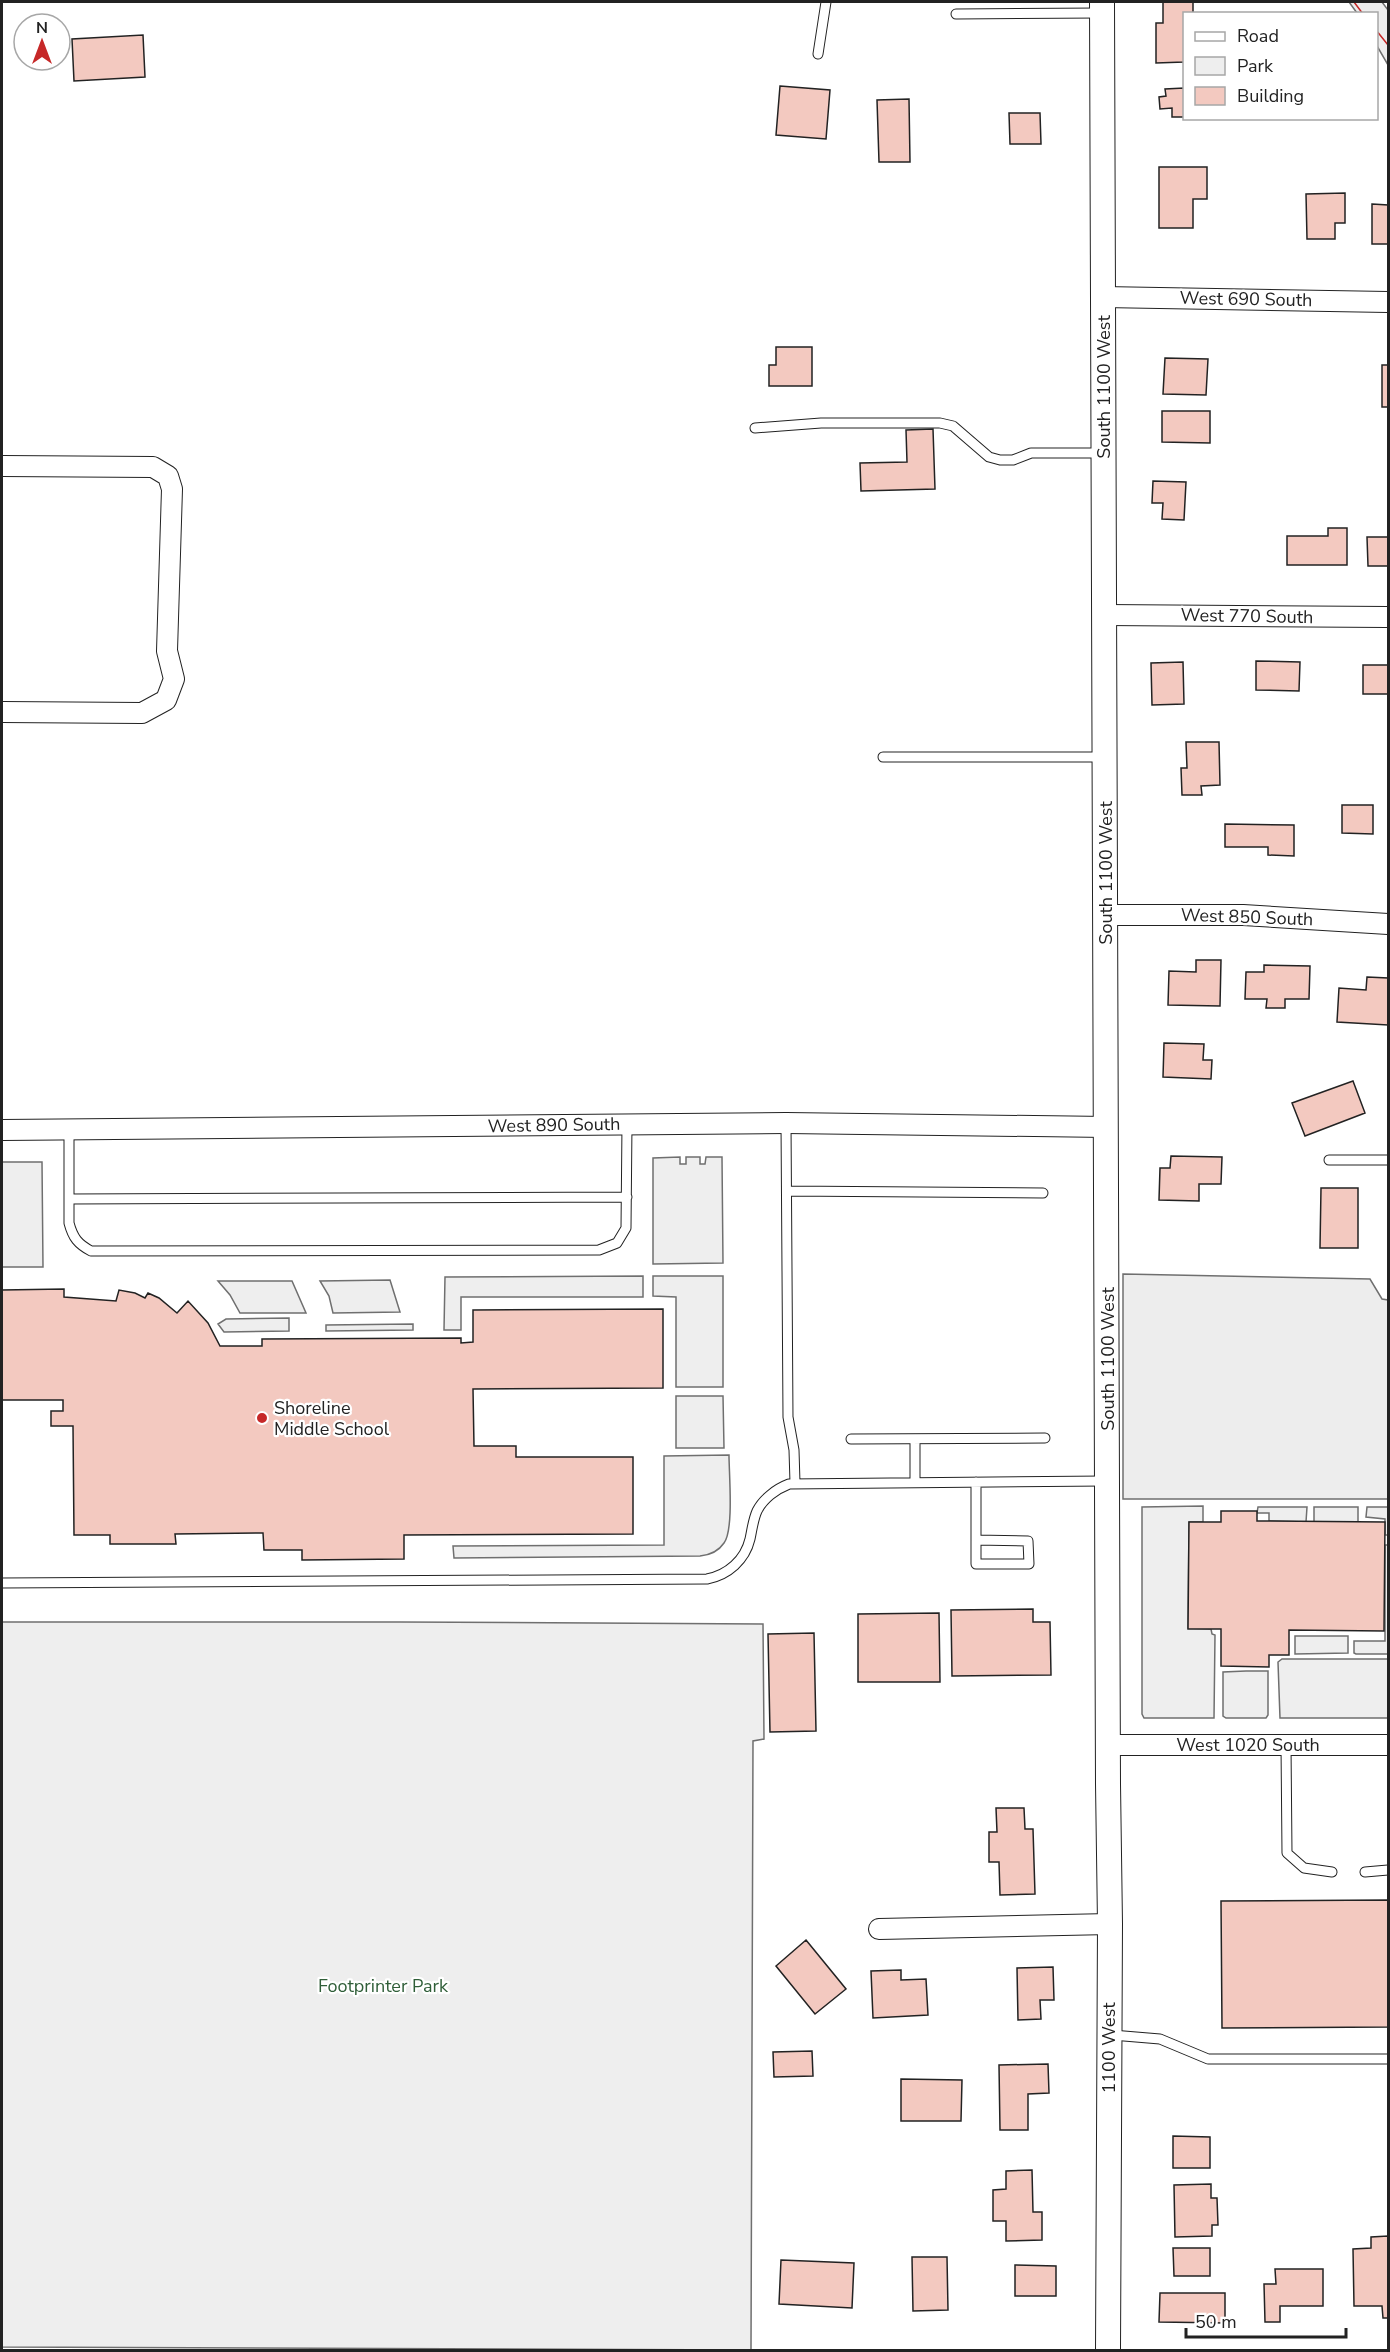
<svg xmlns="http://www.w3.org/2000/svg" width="1390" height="2352" font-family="'Nunito Sans',sans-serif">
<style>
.green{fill:#eee;stroke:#6f6f6f;stroke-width:1.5}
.parking{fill:#ededed;stroke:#6f6f6f;stroke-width:1.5}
.building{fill:#f3c9c0;stroke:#222;stroke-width:1.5}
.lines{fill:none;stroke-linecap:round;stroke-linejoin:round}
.service-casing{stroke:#222;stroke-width:11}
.minor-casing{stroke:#222;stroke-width:22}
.tertiary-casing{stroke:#222;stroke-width:26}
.service{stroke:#fff;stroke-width:9}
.minor{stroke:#fff;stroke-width:20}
.tertiary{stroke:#fff;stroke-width:24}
.power{stroke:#c62828;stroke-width:1.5;stroke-dasharray:21 4.5 3 4.5;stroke-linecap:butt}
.poi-dot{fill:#c62828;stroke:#fff;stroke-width:2}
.labels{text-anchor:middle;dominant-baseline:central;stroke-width:4.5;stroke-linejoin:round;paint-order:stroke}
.street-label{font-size:18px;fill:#222;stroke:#fff}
.poi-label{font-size:18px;fill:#222;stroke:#fff;text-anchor:start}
.park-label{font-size:18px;fill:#2f5e38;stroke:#fff}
</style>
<rect width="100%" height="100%" fill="#fff"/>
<path class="green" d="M 1349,2 L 1382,2 L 1388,10 L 1388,65 L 1377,46 L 1376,14 L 1357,13 Z
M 680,1157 L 680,1164 L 686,1164 L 686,1157 L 700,1157 L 700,1164 L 705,1164 L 706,1157 L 722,1157 L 723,1263 L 653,1264 L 653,1158 Z
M 2,1162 L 42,1162 L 43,1267 L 2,1267 Z
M 643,1276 L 643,1297 L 461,1297 L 461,1330 L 444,1330 L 445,1277 Z
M 653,1276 L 723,1276 L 723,1387 L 676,1387 L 676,1297 L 653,1296 Z
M 390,1280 L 400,1312 L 333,1313 L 329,1296 L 320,1281 Z
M 218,1281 L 292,1281 L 306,1313 L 240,1313 L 230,1295 Z
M 289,1318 L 289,1331 L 224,1332 L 218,1324 L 226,1319 Z
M 413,1324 L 413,1330 L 326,1331 L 326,1325 Z
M 676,1396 L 723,1396 L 724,1448 L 676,1448 Z
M 729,1455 C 729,1474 734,1530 724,1543 C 718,1552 710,1555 700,1556 L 454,1558 L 453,1546 L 664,1545 L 664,1456 Z
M 1203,1506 L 1203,1522 L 1189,1522 L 1188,1628 L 1211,1629 L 1212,1634 L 1215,1635 L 1214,1718 L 1144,1718 L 1142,1714 L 1142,1507 Z
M 1258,1507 L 1307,1507 L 1306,1522 L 1269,1521 L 1269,1513 L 1257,1513 Z
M 1314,1507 L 1358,1507 L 1358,1522 L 1314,1522 Z
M 1367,1507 L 1388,1507 L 1388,1535 L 1385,1535 L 1385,1519 L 1366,1517 Z
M 1385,1545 L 1388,1545 L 1388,1654 L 1356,1654 L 1354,1653 L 1354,1641 L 1385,1641 Z
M 2,1622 L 400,1622 L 763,1624 L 764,1739 L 753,1741 L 751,2350 L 2,2347 Z
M 1295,1636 L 1348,1636 L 1348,1653 L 1295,1654 Z
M 1282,1659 L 1388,1659 L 1388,1718 L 1280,1718 L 1278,1662 Z
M 1246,1671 L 1268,1671 L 1268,1715 L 1266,1718 L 1226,1718 L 1223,1716 L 1223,1672 Z"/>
<path class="parking" d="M 1123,1274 L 1370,1279 L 1382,1299 L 1388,1300 L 1388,1499 L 1123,1499 Z"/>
<path class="building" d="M 1163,2 L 1193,2 L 1193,14 L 1184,14 L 1184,62 L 1156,63 L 1156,23 L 1163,23 Z
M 143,35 L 145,77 L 74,81 L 72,39 Z
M 780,86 L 830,90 L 826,139 L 776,135 Z
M 1184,88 L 1184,117 L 1172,117 L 1172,108 L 1160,109 L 1159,97 L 1166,96 L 1165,89 Z
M 909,99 L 910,162 L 879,162 L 877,100 Z
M 1009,113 L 1040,113 L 1041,144 L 1010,144 Z
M 1159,167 L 1207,167 L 1207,199 L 1193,199 L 1193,228 L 1159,228 Z
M 1345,193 L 1345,223 L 1335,223 L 1335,239 L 1307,239 L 1306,194 Z
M 1372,204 L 1388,205 L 1388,244 L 1372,244 Z
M 776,347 L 812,347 L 812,386 L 769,386 L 769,365 L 776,365 Z
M 1165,358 L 1208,359 L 1206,395 L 1163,394 Z
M 1382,365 L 1388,365 L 1388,407 L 1382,407 Z
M 1162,411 L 1210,411 L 1210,443 L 1162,442 Z
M 933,429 L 935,489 L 861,491 L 860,463 L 907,462 L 906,430 Z
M 1153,481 L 1186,482 L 1184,520 L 1162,519 L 1163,503 L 1152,503 Z
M 1328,528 L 1347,528 L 1347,565 L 1287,565 L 1287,536 L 1328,536 Z
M 1367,537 L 1388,537 L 1388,566 L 1368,566 Z
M 1256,661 L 1300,662 L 1299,691 L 1256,690 Z
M 1183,662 L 1184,704 L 1152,705 L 1151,663 Z
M 1363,665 L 1388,665 L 1388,694 L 1363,694 Z
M 1186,742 L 1219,742 L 1220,785 L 1201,786 L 1202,795 L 1182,795 L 1181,768 L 1187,768 Z
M 1342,805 L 1373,805 L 1373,834 L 1342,833 Z
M 1225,824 L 1294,825 L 1294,856 L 1268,855 L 1268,847 L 1225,847 Z
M 1196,960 L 1221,960 L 1220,1006 L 1168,1005 L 1169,971 L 1196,972 Z
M 1264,965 L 1310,966 L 1309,999 L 1285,999 L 1285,1008 L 1266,1008 L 1267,999 L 1245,999 L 1246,972 L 1264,972 Z
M 1367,977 L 1388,978 L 1388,1025 L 1337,1022 L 1339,988 L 1366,990 Z
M 1164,1043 L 1204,1044 L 1203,1060 L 1212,1060 L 1211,1079 L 1163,1077 Z
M 1353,1081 L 1365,1113 L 1305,1136 L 1292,1103 Z
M 1171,1156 L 1222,1157 L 1221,1184 L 1199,1184 L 1199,1201 L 1159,1200 L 1160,1168 L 1170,1168 Z
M 1321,1188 L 1358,1188 L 1358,1248 L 1320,1248 Z
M 64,1289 L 64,1297 L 116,1301 L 119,1290 L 135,1293 L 145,1298 L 148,1293 L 159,1298 L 177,1313 L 188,1301 L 208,1323 L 220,1346 L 262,1346 L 262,1339 L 461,1338 L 461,1343 L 473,1342 L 473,1310 L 663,1309 L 663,1388 L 473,1389 L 474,1446 L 516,1446 L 516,1457 L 633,1457 L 633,1534 L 404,1535 L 404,1559 L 302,1560 L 302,1550 L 264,1550 L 263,1533 L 175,1534 L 176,1544 L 110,1544 L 110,1535 L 74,1535 L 73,1426 L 51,1426 L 51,1411 L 63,1411 L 63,1400 L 2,1400 L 2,1290 Z
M 1221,1511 L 1257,1511 L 1257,1521 L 1385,1522 L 1384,1631 L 1289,1630 L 1289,1655 L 1269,1655 L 1269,1667 L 1221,1666 L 1221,1629 L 1188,1629 L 1189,1522 L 1221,1522 Z
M 1033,1609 L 1033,1622 L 1050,1622 L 1051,1675 L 952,1676 L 951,1610 Z
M 939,1613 L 940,1682 L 858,1682 L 858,1614 Z
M 814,1633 L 816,1731 L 770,1732 L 768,1634 Z
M 996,1808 L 1024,1808 L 1025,1829 L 1033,1829 L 1035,1894 L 1000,1895 L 999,1862 L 989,1862 L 989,1832 L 997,1832 Z
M 1388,1900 L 1388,2027 L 1222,2028 L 1221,1901 Z
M 806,1940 L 846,1989 L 815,2014 L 776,1966 Z
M 1053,1967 L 1054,2000 L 1040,2000 L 1041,2019 L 1018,2020 L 1017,1968 Z
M 901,1970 L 901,1980 L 926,1979 L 928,2015 L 873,2018 L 871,1971 Z
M 812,2051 L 813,2076 L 774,2077 L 773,2052 Z
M 1048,2064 L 1049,2093 L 1028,2094 L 1028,2130 L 1000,2130 L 999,2065 Z
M 901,2079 L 962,2080 L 961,2121 L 901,2121 Z
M 1173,2136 L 1210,2137 L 1210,2168 L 1173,2168 Z
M 1032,2170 L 1033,2212 L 1042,2212 L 1042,2240 L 1006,2241 L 1006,2221 L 993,2221 L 993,2190 L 1006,2189 L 1006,2171 Z
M 1211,2184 L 1211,2198 L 1217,2198 L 1218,2225 L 1212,2225 L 1212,2236 L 1175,2237 L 1174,2185 Z
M 1388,2236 L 1388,2318 L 1383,2318 L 1382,2306 L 1354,2306 L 1353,2249 L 1371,2248 L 1371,2237 Z
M 1173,2248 L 1210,2248 L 1210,2276 L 1174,2276 Z
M 912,2257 L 947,2257 L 948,2310 L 913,2311 Z
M 781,2260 L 854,2263 L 852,2308 L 779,2304 Z
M 1015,2265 L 1056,2266 L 1056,2296 L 1015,2296 Z
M 1275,2269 L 1323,2269 L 1323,2306 L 1280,2306 L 1280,2322 L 1265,2322 L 1264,2284 L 1276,2284 Z
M 1160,2293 L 1225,2293 L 1225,2323 L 1159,2322 Z"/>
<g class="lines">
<defs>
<path id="service" d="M 956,14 L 1101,13
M 818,54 L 826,2
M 755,428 L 821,423 L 940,423 L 953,426 L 989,457 L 1000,460 L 1013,460 L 1031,453 L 1104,453
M 883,757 L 1103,757
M 786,1123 L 788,1417 L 794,1450 L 795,1483
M 69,1129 L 69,1223 C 73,1238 78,1244 91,1251 L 599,1250 L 617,1243 L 626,1228 L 627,1124
M 1329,1160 L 1388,1160
M 788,1191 L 1043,1193
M 69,1199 L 627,1197
M 851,1439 L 1045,1438
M 915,1439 L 915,1482
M 976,1540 L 1028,1541 L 1029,1564 L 976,1564 L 976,1482
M 2,1583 L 707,1579 C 728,1575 745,1560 750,1539 C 752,1530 753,1520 757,1511 C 763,1499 776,1489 789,1484 L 1105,1481
M 1286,1745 L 1287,1853 L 1304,1868 L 1332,1872
M 1365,1872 L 1388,1870
M 1112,2035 L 1160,2039 L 1208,2059 L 1388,2059"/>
<path id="minor" d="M 1103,297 L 1388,302
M 2,466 L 153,467 L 168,476 L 172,489 L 167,651 L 174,679 L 166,700 L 142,713 L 2,712
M 1105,615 L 1388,617
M 1106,915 L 1243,915 L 1388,924
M 2,1130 L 786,1123 L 1107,1127
M 1108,1745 L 1388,1745
M 879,1929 L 1110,1924"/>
<path id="tertiary" d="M 1102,2 L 1108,1784 L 1110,1924 L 1108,2350"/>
</defs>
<use href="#service" class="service-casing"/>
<use href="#minor" class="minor-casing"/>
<use href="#tertiary" class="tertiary-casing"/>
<use href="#service" class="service"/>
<use href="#minor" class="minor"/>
<use href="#tertiary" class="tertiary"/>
<path class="power" d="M 1354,2 L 1363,14
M 1376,30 L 1388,45"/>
</g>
<circle class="poi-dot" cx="262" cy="1418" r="6"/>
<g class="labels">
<g class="street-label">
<text transform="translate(1246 299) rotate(1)">West 690 South</text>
<text transform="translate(1104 387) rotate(-90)">South 1100 West</text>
<text transform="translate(1247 616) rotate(1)">West 770 South</text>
<text transform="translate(1106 873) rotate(-90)">South 1100 West</text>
<text transform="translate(1247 917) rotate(2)">West 850 South</text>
<text transform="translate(554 1125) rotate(-1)">West 890 South</text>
<text transform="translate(1108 1359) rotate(-90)">South 1100 West</text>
<text x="1248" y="1745">West 1020 South</text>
<text transform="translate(1109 2048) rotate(-90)">1100 West</text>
</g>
<g class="poi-label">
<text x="274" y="1408">Shoreline<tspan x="274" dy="21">Middle School</tspan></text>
</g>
<g class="park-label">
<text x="383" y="1986">Footprinter Park</text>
</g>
</g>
<rect width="1390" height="2352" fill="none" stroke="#222222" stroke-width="6"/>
<rect x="1183" y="12" width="195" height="108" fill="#ffffff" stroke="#a7a7a7" stroke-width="1.5"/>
<rect x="1195" y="32" width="30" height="9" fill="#ffffff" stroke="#a7a7a7" stroke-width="1.5"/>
<text x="1237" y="42" font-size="18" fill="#222222">Road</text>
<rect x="1195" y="57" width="30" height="18" fill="#eeeeee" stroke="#a7a7a7" stroke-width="1.5"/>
<text x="1237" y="72" font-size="18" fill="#222222">Park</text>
<rect x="1195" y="87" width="30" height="18" fill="#f3c9c0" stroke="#a7a7a7" stroke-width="1.5"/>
<text x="1237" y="102" font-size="18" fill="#222222">Building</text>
<g transform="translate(42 42)"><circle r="28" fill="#ffffff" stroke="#a7a7a7" stroke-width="1.5"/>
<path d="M0-4.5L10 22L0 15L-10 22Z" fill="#c62828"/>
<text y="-9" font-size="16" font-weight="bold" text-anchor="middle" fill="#222222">N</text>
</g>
<path d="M1186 2328v9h160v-9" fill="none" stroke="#222222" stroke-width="3"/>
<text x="1195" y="2328" font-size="18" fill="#222222" stroke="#ffffff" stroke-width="4.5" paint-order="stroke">50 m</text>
</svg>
